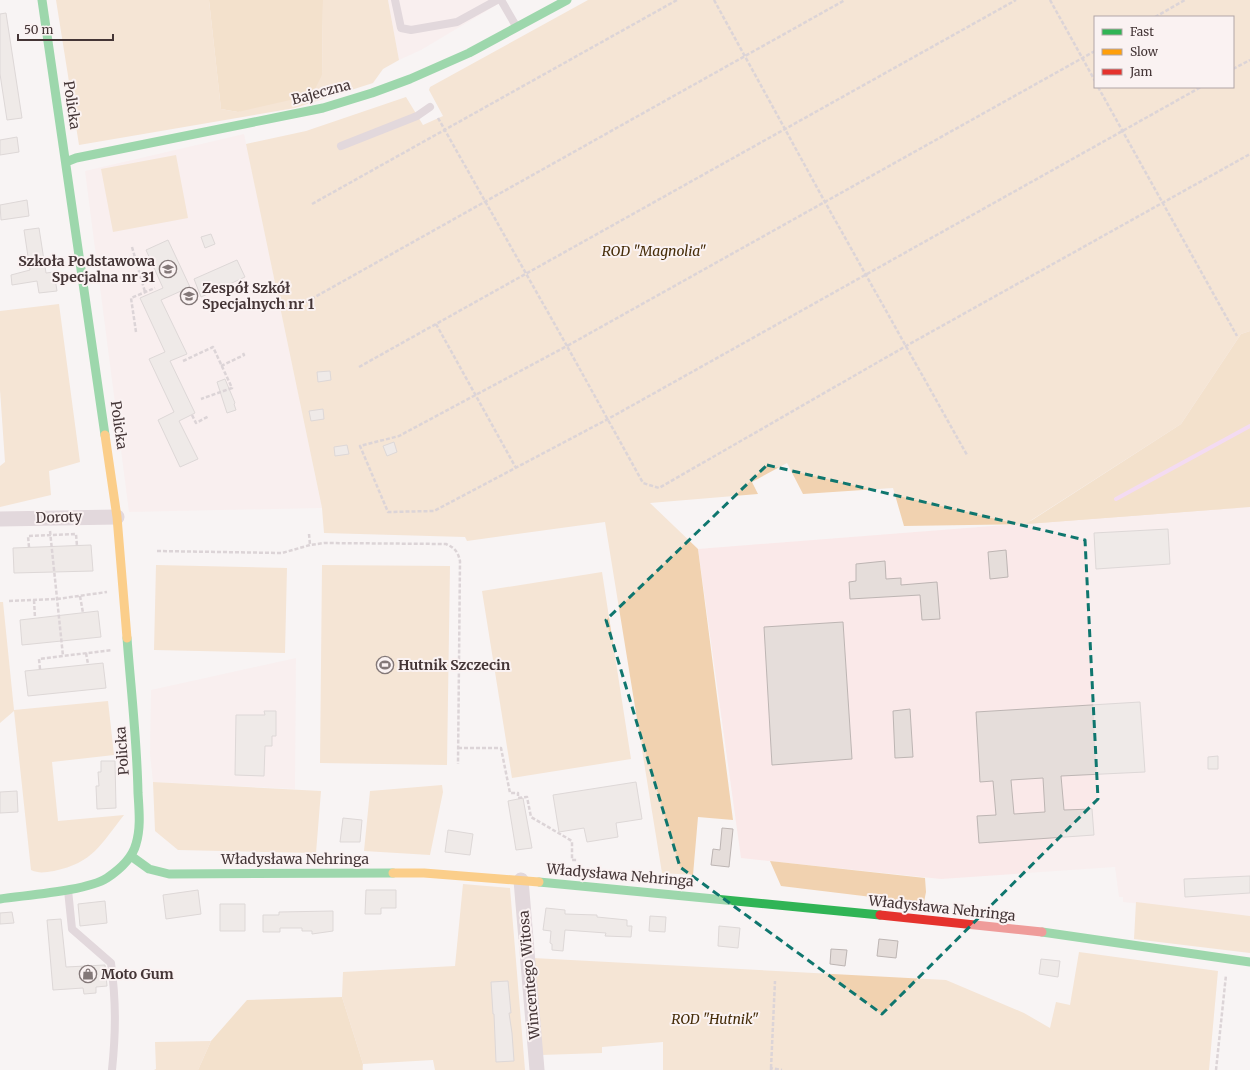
<svg xmlns="http://www.w3.org/2000/svg" width="1250" height="1070" font-family="Merriweather,serif">
<style>
.built{fill:#fae9e9}
.green{fill:#f1d2b0;fill-rule:evenodd}
.forest{fill:#eec99c}
.lines{fill:none;stroke-linecap:round;stroke-linejoin:round}
.stream{stroke:#edbdf0;stroke-width:4}
.building{fill:#e5ddda;stroke:#bdb5b3;fill-rule:evenodd}
.path{stroke:#bbaeb3;stroke-width:2.5;stroke-dasharray:4 2;stroke-linecap:butt}
.lane{stroke:#c8b5be;stroke-width:8}
.street{stroke:#c8b5be;stroke-width:15}
.fast{stroke:#30b455;stroke-width:9}
.slow{stroke:#ff9f0a;stroke-width:9}
.jam{stroke:#e5322d;stroke-width:9}
.marked{fill:none;stroke:#0f766e;stroke-width:3;stroke-dasharray:8 5;stroke-linejoin:round}
.labels{text-anchor:middle;dominant-baseline:central;stroke-width:4;stroke-linejoin:round;paint-order:stroke}
.street-label{font-size:14px;fill:#443536;stroke:#faf2f2}
.park-label{font-size:14px;font-style:italic;fill:#442b07;stroke:#faf2f2}
.poi-label{font-size:14px;font-weight:bold;fill:#443536;stroke:#faf2f2;text-anchor:start}
</style>
<rect width="100%" height="100%" fill="#f8f4f4"/>
<path class="built" d="M 388,0 L 505,0 L 421,50 L 399,60 Z
M 244,134 L 322,508 L 129,512 L 85,171 Z
M 1250,506 L 1250,916 L 1123,902 L 1123,897 L 1119,897 L 1115,867 L 941,879 L 741,858 L 698,549 Z
M 296,658 L 295,789 L 153,782 L 150,754 L 151,690 Z"/>
<path class="green" d="M 56,0 L 209,0 L 221,109 L 238,112 L 322,75 L 323,0 L 388,0 L 399,60 L 383,69 L 373,83 L 295,108 L 79,145 Z
M 588,0 L 1250,0 L 1250,331 L 1241,334 L 1181,424 L 1030,521 L 1250,507 L 1026,524 L 904,526 L 893,488 L 803,494 L 787,463 L 752,482 L 758,494 L 650,503 L 698,549 L 733,820 L 698,817 L 693,875 L 662,873 L 605,522 L 467,541 L 465,537 L 324,533 L 322,508 L 246,144 L 306,131 L 406,97 L 423,125 L 443,116 L 429,90 L 430,87 ZM 1095,17 L 1233,17 L 1233,87 L 1095,87 Z
M 176,155 L 188,218 L 113,232 L 101,169 Z
M 59,304 L 80,462 L 49,471 L 51,495 L 0,507 L 0,466 L 5,462 L 0,390 L 0,311 Z
M 156,565 L 287,568 L 285,653 L 154,650 Z
M 322,565 L 450,566 L 447,765 L 320,763 Z
M 602,572 L 631,759 L 512,778 L 482,591 Z
M 0,602 L 3,602 L 14,710 L 108,701 L 114,755 L 52,762 L 58,821 L 124,815 C 101,844 93,863 54,871 C 45,872 40,874 31,870 L 14,711 L 0,723 Z
M 153,782 L 321,791 L 316,853 L 178,850 L 155,831 Z
M 442,785 L 443,792 L 430,855 L 364,851 L 370,791 Z
M 770,861 L 925,878 L 926,892 L 924,902 L 913,902 L 781,886 Z
M 463,884 L 510,888 L 525,1070 L 435,1070 L 433,1060 L 363,1064 L 363,1070 L 362,1070 L 363,1064 L 342,997 L 343,972 L 455,966 Z
M 1136,902 L 1250,916 L 1250,953 L 1134,939 Z
M 1079,952 L 1218,971 L 1209,1070 L 663,1070 L 663,1042 L 602,1047 L 602,1053 L 541,1055 L 533,958 L 946,980 L 1024,1013 L 1050,1028 L 1056,1002 L 1070,1005 Z
M 211,1041 L 198,1070 L 154,1070 L 156,1069 L 155,1042 Z"/>
<path class="forest" d="M 209,0 L 323,0 L 322,75 L 312,95 L 238,112 L 221,109 Z
M 1250,331 L 1250,507 L 1026,524 L 1181,424 L 1241,334 Z
M 342,997 L 363,1064 L 362,1070 L 198,1070 L 211,1041 L 247,1000 Z"/>
<g class="lines">
<path class="stream" d="M 1116,499 L 1250,426"/>
</g>
<path class="building" d="M 6,13 L 22,118 L 7,120 L 0,74 L 0,14 Z
M 17,137 L 19,152 L 0,155 L 0,140 Z
M 27,200 L 29,216 L 1,220 L 0,205 Z
M 39,228 L 46,273 L 54,272 L 57,291 L 39,293 L 37,281 L 12,285 L 11,275 L 30,270 L 24,230 Z
M 211,234 L 215,244 L 205,248 L 201,237 Z
M 168,240 L 190,287 L 161,300 L 187,354 L 170,361 L 195,413 L 179,421 L 198,459 L 180,467 L 158,420 L 174,412 L 149,359 L 165,352 L 140,298 L 163,288 L 146,250 Z
M 237,260 L 245,277 L 201,297 L 194,279 Z
M 330,371 L 331,380 L 318,382 L 317,372 Z
M 225,379 L 235,403 L 234,404 L 236,410 L 227,413 L 217,382 Z
M 323,409 L 324,419 L 311,421 L 309,411 Z
M 394,442 L 397,452 L 387,456 L 383,446 Z
M 347,445 L 349,454 L 335,456 L 334,447 Z
M 1168,529 L 1170,564 L 1096,569 L 1094,533 Z
M 91,545 L 93,571 L 14,573 L 13,548 Z
M 1006,550 L 1008,577 L 990,579 L 988,552 Z
M 885,561 L 886,579 L 901,578 L 901,585 L 937,582 L 940,619 L 922,620 L 920,595 L 850,599 L 849,582 L 856,581 L 856,564 Z
M 98,611 L 101,637 L 22,645 L 20,620 Z
M 843,622 L 852,759 L 772,765 L 764,627 Z
M 103,663 L 106,688 L 28,696 L 25,671 Z
M 1140,702 L 1145,772 L 1061,776 L 1064,810 L 1092,809 L 1094,835 L 979,843 L 977,816 L 996,815 L 993,781 L 980,782 L 976,712 ZM 1043,778 L 1045,812 L 1014,814 L 1011,780 Z
M 910,709 L 913,757 L 895,758 L 893,711 Z
M 264,711 L 276,711 L 276,736 L 272,736 L 272,746 L 265,746 L 264,776 L 235,775 L 236,715 L 265,715 Z
M 1218,756 L 1218,769 L 1208,769 L 1208,757 Z
M 101,761 L 115,761 L 116,808 L 97,809 L 96,786 L 99,786 L 98,772 L 101,772 Z
M 636,782 L 642,819 L 616,823 L 618,837 L 587,842 L 584,828 L 559,832 L 553,795 Z
M 17,791 L 18,812 L 0,813 L 0,792 Z
M 523,798 L 532,848 L 516,850 L 508,801 Z
M 343,818 L 362,820 L 360,842 L 340,842 Z
M 722,828 L 733,829 L 729,867 L 711,865 L 713,849 L 720,850 Z
M 448,830 L 473,834 L 470,855 L 445,852 Z
M 1250,876 L 1250,893 L 1185,897 L 1184,879 Z
M 198,890 L 201,914 L 166,919 L 163,895 Z
M 366,890 L 396,890 L 396,908 L 381,908 L 381,914 L 365,914 Z
M 105,901 L 107,923 L 80,926 L 78,904 Z
M 220,904 L 245,904 L 245,931 L 220,931 Z
M 546,908 L 565,910 L 565,914 L 597,915 L 597,917 L 627,920 L 627,926 L 632,926 L 631,937 L 605,936 L 606,933 L 565,930 L 563,951 L 552,950 L 552,944 L 550,943 L 551,931 L 543,930 Z
M 333,911 L 333,931 L 312,934 L 312,931 L 302,931 L 302,928 L 280,928 L 280,932 L 263,932 L 263,915 L 279,915 L 279,912 Z
M 12,912 L 14,923 L 0,924 L 0,913 Z
M 650,916 L 666,917 L 665,932 L 649,931 Z
M 61,919 L 66,967 L 105,965 L 107,986 L 96,987 L 96,993 L 84,994 L 83,988 L 53,990 L 47,920 Z
M 719,926 L 740,928 L 738,948 L 718,946 Z
M 879,939 L 898,941 L 896,958 L 877,956 Z
M 831,949 L 847,950 L 845,966 L 830,964 Z
M 1041,959 L 1060,961 L 1058,977 L 1039,974 Z
M 508,981 L 511,1013 L 509,1013 L 512,1033 L 514,1061 L 496,1062 L 494,1014 L 493,1014 L 491,982 Z"/>
<g class="lines">
<path class="path" d="M 714,0 L 825,202 L 967,455
M 1050,0 L 1095,81
M 1155,17 L 1185,0
M 1095,51 L 567,346 L 643,483 L 659,488 L 906,346 L 1250,154
M 1233,69 L 1250,60
M 1098,87 L 1237,336
M 438,118 L 567,346 L 399,436 L 360,446 L 388,512 L 434,511 L 608,419 L 1201,87
M 312,204 L 677,0
M 132,247 L 145,292
M 306,302 L 845,0
M 436,324 L 516,468
M 136,332 L 131,298 L 155,288
M 183,361 L 213,347 L 232,388 L 201,399
M 221,366 L 244,355 L 243,353
M 359,367 L 1016,0
M 192,415 L 196,423 L 209,416
M 50,531 L 63,656
M 309,534 L 310,545
M 29,547 L 28,536 L 76,534 L 77,546
M 157,551 L 282,553 L 310,545 L 324,543 L 446,544 C 455,548 458,552 460,561 L 458,764
M 80,596 L 83,613
M 34,600 L 35,618
M 9,601 L 57,599 L 107,592
M 86,653 L 88,664
M 40,669 L 39,659 L 112,650
M 458,748 L 501,748 L 510,793 L 518,793 L 518,798 L 527,797 L 531,817 L 572,841 L 572,860 L 578,860
M 771,1068 L 775,981
M 771,1070 L 771,1068 L 782,1070
M 1216,1070 L 1226,975"/>
<path class="lane" d="M 395,0 L 401,28 L 411,30 L 457,22 L 497,0
M 501,0 L 516,26
M 341,146 L 417,116 L 430,107
M 68,890 L 72,929 L 111,963 C 116,1001 116,1031 112,1070"/>
<path class="street" d="M 0,519 L 117,517
M 521,880 L 537,1070"/>
<path class="fast" d="M 42,0 L 105,435
M 66,162 L 76,158 L 323,108 L 372,93 L 410,79 L 469,53 L 567,0
M 131,856 L 149,869 L 169,874 L 393,873
M 539,882 L 880,915
M 0,899 C 26,895 87,891 107,878 C 119,870 132,859 136,844 C 141,828 139,810 138,793 C 137,741 131,690 127,638
M 1042,932 L 1250,962"/>
<path class="slow" d="M 105,435 L 117,517 L 127,638
M 393,873 L 424,873 L 539,882"/>
<path class="jam" d="M 880,915 L 1042,932"/>
</g>
<path d="M0 0H1250V1070H0ZM 767,465 L 1085,540 L 1098,799 L 882,1014 L 680,867 L 606,620 Z" fill="#f8f4f4" fill-opacity=".55" fill-rule="evenodd"/>
<path class="marked" d="M 767,465 L 1085,540 L 1098,799 L 882,1014 L 680,867 L 606,620 Z"/>
<defs>
<symbol id="school-ring" viewBox="-11 -11 22 22"><circle r="9.5" fill="#faf2f2" stroke="#837878" stroke-width="1.5"/><path d="M0-5L7-2L0 1L-7-2ZM-4 1L0 2.5L4 1V4Q0 6-4 4Z" fill="#837878"/></symbol>
<symbol id="stadium-ring" viewBox="-11 -11 22 22"><circle r="9.5" fill="#faf2f2" stroke="#837878" stroke-width="1.5"/><path d="M0-5a6.5 5 0 1 0 0 10a6.5 5 0 1 0 0-10ZM-3.5-1.8h7v3.6h-7Z" fill="#837878"/></symbol>
<symbol id="shop-ring" viewBox="-11 -11 22 22"><circle r="9.5" fill="#faf2f2" stroke="#837878" stroke-width="1.5"/><path d="M-5-2.5h2.3a2.7 3.5 0 0 1 5.4 0H5L5.5 6h-11ZM-1.5-2.5h3a1.5 2.3 0 0 0-3 0Z" fill="#837878"/></symbol>
</defs>
<g fill-rule="evenodd">
<use href="#school-ring" x="158" y="259" width="20" height="20"/>
<use href="#school-ring" x="179" y="286" width="20" height="20"/>
<use href="#stadium-ring" x="375" y="655" width="20" height="20"/>
<use href="#shop-ring" x="78" y="964" width="20" height="20"/>
</g>
<g class="labels">
<g class="street-label">
<text transform="translate(321 92) rotate(-15)">Bajeczna</text>
<text transform="translate(72 105) rotate(82)">Policka</text>
<text transform="translate(119 425) rotate(82)">Policka</text>
<text transform="translate(59 517) rotate(-2)">Doroty</text>
<text transform="translate(122 751) rotate(-94)">Policka</text>
<text x="295" y="859">Władysława Nehringa</text>
<text transform="translate(620 875) rotate(5)">Władysława Nehringa</text>
<text transform="translate(942 908) rotate(6)">Władysława Nehringa</text>
<text transform="translate(529 975) rotate(-95)">Wincentego Witosa</text>
</g>
<g class="park-label">
<text x="654" y="251">ROD "Magnolia"</text>
<text x="715" y="1019">ROD "Hutnik"</text>
</g>
<g class="poi-label">
<text x="155" y="261" text-anchor="end">Szkoła Podstawowa<tspan x="155" dy="16">Specjalna nr 31</tspan></text>
<text x="202" y="288">Zespół Szkół<tspan x="202" dy="16">Specjalnych nr 1</tspan></text>
<text x="398" y="665">Hutnik Szczecin</text>
<text x="101" y="974">Moto Gum</text>
</g>
</g>
<rect x="1094" y="16" width="140" height="72" fill="#faf2f2" stroke="#b1a6a7"/>
<rect x="1102" y="29" width="20" height="6" fill="#30b455" stroke="#b1a6a7"/>
<text x="1130" y="36" font-size="12" fill="#443536">Fast</text>
<rect x="1102" y="49" width="20" height="6" fill="#ff9f0a" stroke="#b1a6a7"/>
<text x="1130" y="56" font-size="12" fill="#443536">Slow</text>
<rect x="1102" y="69" width="20" height="6" fill="#e5322d" stroke="#b1a6a7"/>
<text x="1130" y="76" font-size="12" fill="#443536">Jam</text>
<path d="M18 34v6h95v-6" fill="none" stroke="#443536" stroke-width="2"/>
<text x="24" y="34" font-size="12" fill="#443536" stroke="#faf2f2" stroke-width="3" paint-order="stroke">50 m</text>
</svg>
